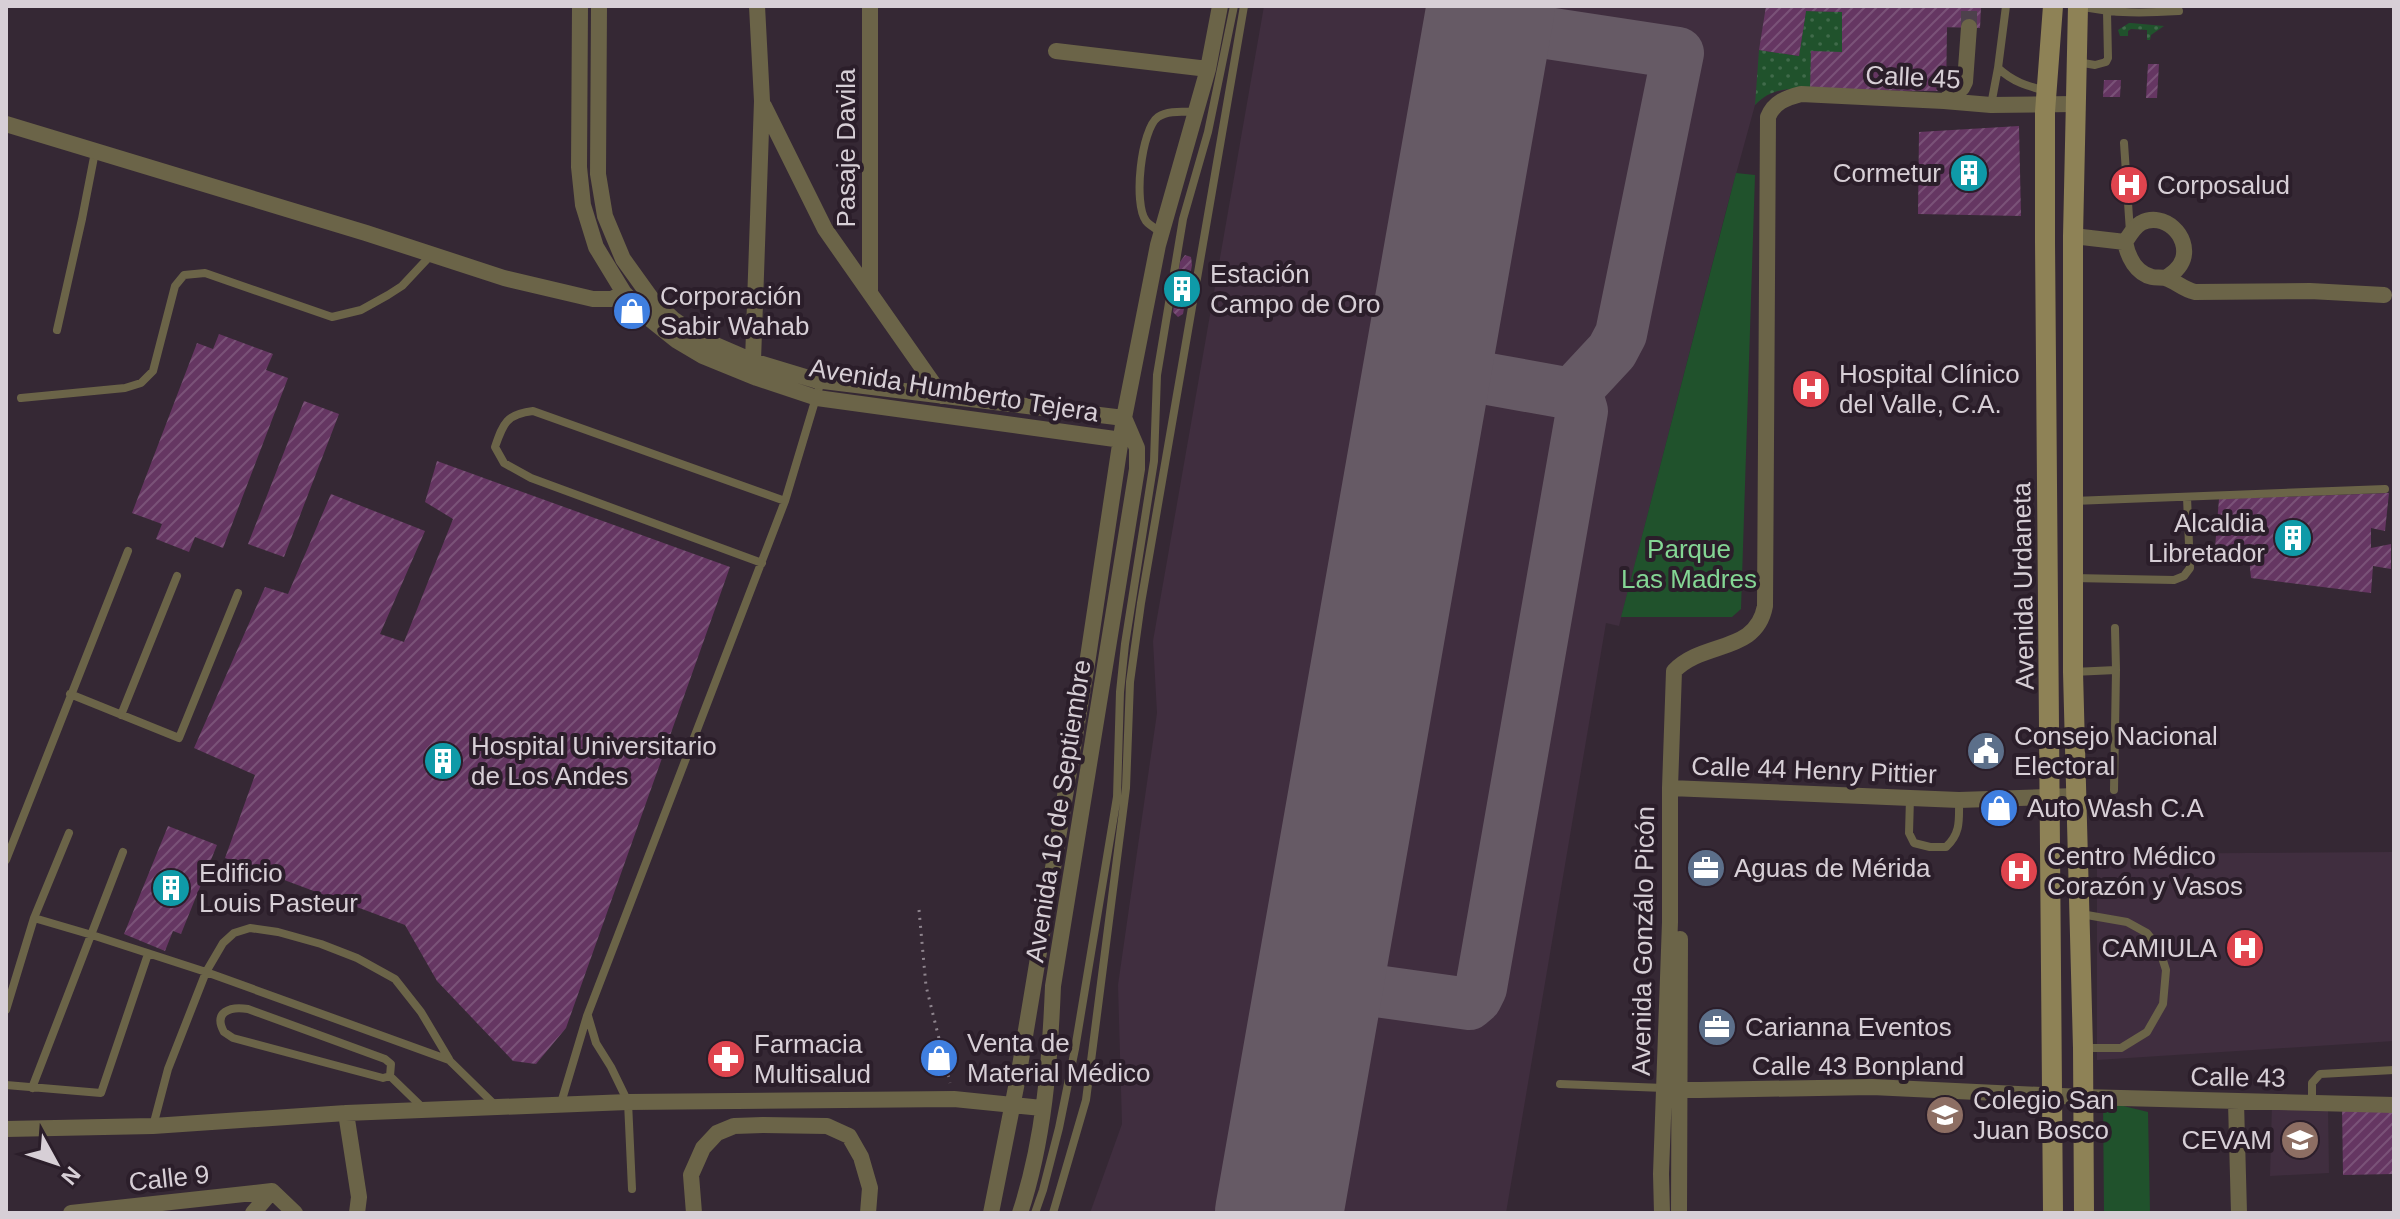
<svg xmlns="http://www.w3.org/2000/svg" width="2400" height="1219" font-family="Helvetica,sans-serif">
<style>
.built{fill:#402e3f}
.park{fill:#20522c}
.garden{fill:url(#garden-dots)}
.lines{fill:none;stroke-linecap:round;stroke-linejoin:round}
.taxiway{stroke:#665a65;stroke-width:52}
.runway{stroke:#665a65;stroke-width:128}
.building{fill:url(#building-hatch)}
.street-tunnel{stroke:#4d414c;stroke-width:16;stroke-dasharray:16 8;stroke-linecap:butt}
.path{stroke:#8e848d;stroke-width:3;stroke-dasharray:2 6;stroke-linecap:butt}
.lane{stroke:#6b6448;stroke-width:8}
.street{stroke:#6b6448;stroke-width:16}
.secondary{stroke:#8e8256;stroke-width:20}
.labels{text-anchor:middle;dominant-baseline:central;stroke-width:8;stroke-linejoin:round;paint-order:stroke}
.street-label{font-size:26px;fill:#d7cfd6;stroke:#2b1e2a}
.poi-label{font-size:26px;fill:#d7cfd6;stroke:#2b1e2a;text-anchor:start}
.park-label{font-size:26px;fill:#84d694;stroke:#2b1e2a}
</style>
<defs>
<pattern id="garden-dots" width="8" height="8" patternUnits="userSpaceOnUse" patternTransform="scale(2)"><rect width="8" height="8" fill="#20522c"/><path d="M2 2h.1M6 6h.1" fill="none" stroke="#406a4a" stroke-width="1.8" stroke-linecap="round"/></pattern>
<pattern id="building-hatch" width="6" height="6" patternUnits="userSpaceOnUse" patternTransform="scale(2)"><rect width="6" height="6" fill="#653662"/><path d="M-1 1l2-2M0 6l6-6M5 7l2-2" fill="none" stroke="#7a5278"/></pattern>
</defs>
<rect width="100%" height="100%" fill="#352834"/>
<path class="built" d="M 1264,6 L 1981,6 L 1980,28 L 1947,28 L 1946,91 L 1791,89 L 1767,93 L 1755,105 L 1727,207 L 1619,626 L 1606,623 L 1506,1213 L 1090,1213 L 1122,1124 L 1118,985 L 1157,713 L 1153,641 Z
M 2394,852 L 2394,1041 L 2097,1060 L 2097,854 Z
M 2272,1103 L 2328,1106 L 2329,1173 L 2270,1176 Z"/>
<path class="park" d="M 1736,173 L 1755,175 L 1741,609 L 1732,617 L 1621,617 Z
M 2103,1101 L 2148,1112 L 2150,1213 L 2104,1213 Z"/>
<path class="garden" d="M 1806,11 L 1842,12 L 1842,52 L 1810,90 C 1788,88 1771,88 1755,105 L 1759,50 L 1799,56 Z
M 2129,23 L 2131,23 L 2164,26 L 2151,35 L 2150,40 L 2147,40 L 2147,30 L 2131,29 L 2128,31 L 2128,36 L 2120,36 L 2118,30 Z"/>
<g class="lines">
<path class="taxiway" d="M 1488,24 L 1678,53 L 1621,334 L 1612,351 L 1572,394
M 1319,983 L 1469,1004 L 1476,998 L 1481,988 L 1582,411 L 1579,401 L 1572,394 L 1427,368"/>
<path class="runway" d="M 1279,1213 L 1491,6"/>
</g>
<path class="building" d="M 1766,6 L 1981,6 L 1980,28 L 1947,27 L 1946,91 L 1810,90 L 1811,51 L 1842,52 L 1842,12 L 1806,11 L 1799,56 L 1759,50 Z
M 2148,64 L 2159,64 L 2157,98 L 2146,98 Z
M 2104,80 L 2121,80 L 2120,97 L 2103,97 Z
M 2019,126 L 2021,216 L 1918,214 L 1919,132 Z
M 1185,255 L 1191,257 L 1192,265 L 1183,314 L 1178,317 L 1173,312 L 1180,262 Z
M 219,334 L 273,354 L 266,370 L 288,378 L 223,548 L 195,537 L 189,552 L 156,539 L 162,524 L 132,513 L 197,343 L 213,349 Z
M 304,401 L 339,414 L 284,557 L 248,544 Z
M 437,461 L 730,567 L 566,1028 L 536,1064 L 513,1061 L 437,981 L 405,925 L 225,858 L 255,775 L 194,748 L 265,587 L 288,594 L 331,494 L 425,531 L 380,634 L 404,642 L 453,519 L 425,502 Z
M 2389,493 L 2385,531 L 2371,528 L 2371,548 L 2391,544 L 2391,569 L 2373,566 L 2371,593 L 2251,578 L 2248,547 L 2215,548 L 2219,499 Z
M 168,826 L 217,845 L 181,934 L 173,931 L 165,951 L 124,934 Z
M 2342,1104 L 2394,1107 L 2394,1174 L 2343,1175 Z"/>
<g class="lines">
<path class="street-tunnel" d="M 1969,27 L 1969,6"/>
<path class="path" d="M 919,910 L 926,986 L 950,1083"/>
<path class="lane" d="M 2006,6 L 1998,68 C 2013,82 2027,86 2046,91
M 2080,6 C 2114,14 2145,13 2179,11
M 2077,62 L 2095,65 L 2106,62 L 2108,58 L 2107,12
M 1991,105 L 1998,68
M 2124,143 L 2130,232
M 1161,232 C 1156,229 1149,225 1146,221 C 1133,204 1141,129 1158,117 C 1168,110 1183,112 1195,112
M 57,330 L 82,219 L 95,152
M 21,398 L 125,388 L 141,383 L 153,371 L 175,286 L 184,275 L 205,273 L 332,317 L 361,310 L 388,295 L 402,286 L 431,255
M 2073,501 L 2385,489
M 762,563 L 531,478 L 504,463 L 495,447 C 503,424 506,414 533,411 L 785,501
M 2073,578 L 2174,580 L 2184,576 L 2190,568 L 2187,497
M 2115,628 L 2116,670
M 2073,672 L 2116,670 L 2114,790
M 70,694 L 179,738 L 238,593
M 121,715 L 177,576
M 1910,798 L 1909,833 L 1914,843 L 1930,847 L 1946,847 C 1961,833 1959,820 1959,800
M 6,860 L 128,551
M 2081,914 L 2127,922 L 2147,933 L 2159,948 L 2166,970 L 2163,1004 L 2147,1032 L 2121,1048 L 2084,1048
M 34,918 L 92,935 L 206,972 L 449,1060 L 496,1106
M 6,1010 L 34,918 L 69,833
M 588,1016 L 596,1043 L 611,1067 L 628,1102 L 632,1189
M 390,1076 L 391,1064 L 385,1059 L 248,1009 C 230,1006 213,1012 224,1032 L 233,1038 L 383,1078 L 390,1076 L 424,1109
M 1560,1084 L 1664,1088
M 6,1085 L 101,1093 L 148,954
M 32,1088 L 123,852
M 2312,1102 L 2312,1083 L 2320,1074 L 2394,1070
M 561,1103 L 587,1016 L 785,501 L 821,381
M 153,1126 L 168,1069 L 206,972 L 223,943 L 234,933 L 250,928 L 278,932 L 321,944 L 357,958 L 395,979 L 421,1012 L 449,1059
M 1035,1213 L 1043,1190 L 1059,1128 L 1075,1049 L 1117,797 L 1120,692 L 1125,644 L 1154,461 L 1157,375 L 1183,219 L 1208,132 L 1234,6
M 1053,1213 L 1086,1100 L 1126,788 L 1130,682 L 1141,603 L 1244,6"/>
<path class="street" d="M 580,6 L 579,167 L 583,205 L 596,247 L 624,293 L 651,320 L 676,340 L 703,356 L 757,378 L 817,398 L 1122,440
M 599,6 L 598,174 L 605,216 L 623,259 L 651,298 L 673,319 L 702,339 L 753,361 L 815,380 L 1124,418
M 1056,51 L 1208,69
M 1944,101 L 1962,88 L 1965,82 L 1969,27
M 764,106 L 825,229 L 942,396
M 6,124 L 366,233 L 504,278 L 593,299 L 612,299 L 624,293
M 2073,236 L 2125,242 C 2129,236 2134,227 2141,223 C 2164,211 2190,236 2183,259 C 2180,268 2173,273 2166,278
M 2125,242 C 2128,257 2136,273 2152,277 C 2156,278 2161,277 2165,278 C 2176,281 2182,289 2195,292 L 2310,291 L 2384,295
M 870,291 L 870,6
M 755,368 L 753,361 L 762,101 L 757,6
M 1670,788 L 1959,800 L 2075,796
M 1664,1088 L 1700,1090 L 1872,1087 L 2082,1097 L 2394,1105
M 2236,1102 L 2239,1213
M 346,1113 L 359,1197 L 357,1213
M 6,1129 L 153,1126 L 346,1113 L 628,1102 L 954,1099 L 1042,1108
M 272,1191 L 295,1213
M 71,1213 L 272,1191
M 253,1213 L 272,1191
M 694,1213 L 691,1175 L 703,1148 L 717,1133 L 734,1126 L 763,1125 L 827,1126 L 849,1136 L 861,1157 L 870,1188 L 868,1213
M 991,1213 L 1019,1072 L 1087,664 L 1124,418 L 1158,245 L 1208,69 L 1220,6
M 1020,1213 C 1044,1141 1050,1061 1053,986 L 1137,469 L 1137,448 L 1125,420
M 1662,1213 L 1661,1174 L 1670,922 L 1670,788 L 1674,671 C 1704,640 1756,654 1765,606 L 1768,117 C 1774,102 1786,98 1801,94 L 1944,101 L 1991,105 L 2076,104
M 1679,1213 L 1680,939"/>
<path class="secondary" d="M 2053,6 L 2045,112 L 2045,242 L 2053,1213
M 2078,6 L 2073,236 L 2073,672 L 2083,1048 L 2084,1213"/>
</g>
<defs>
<symbol id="building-disc" viewBox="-11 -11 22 22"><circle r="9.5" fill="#0f9aa8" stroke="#2b1e2a"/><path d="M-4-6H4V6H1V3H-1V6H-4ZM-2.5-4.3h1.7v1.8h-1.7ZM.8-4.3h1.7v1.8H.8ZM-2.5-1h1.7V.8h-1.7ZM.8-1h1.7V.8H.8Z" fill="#fff"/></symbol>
<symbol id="hospital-disc" viewBox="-11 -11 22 22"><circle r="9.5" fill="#e0444e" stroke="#2b1e2a"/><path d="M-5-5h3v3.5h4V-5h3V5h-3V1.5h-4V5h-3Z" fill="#fff"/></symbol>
<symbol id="shop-disc" viewBox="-11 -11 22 22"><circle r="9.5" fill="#3f7fe0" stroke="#2b1e2a"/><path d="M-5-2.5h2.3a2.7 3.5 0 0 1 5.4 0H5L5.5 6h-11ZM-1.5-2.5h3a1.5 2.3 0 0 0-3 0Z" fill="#fff"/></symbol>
<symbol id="civic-disc" viewBox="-11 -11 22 22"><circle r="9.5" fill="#5c6f8a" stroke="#2b1e2a"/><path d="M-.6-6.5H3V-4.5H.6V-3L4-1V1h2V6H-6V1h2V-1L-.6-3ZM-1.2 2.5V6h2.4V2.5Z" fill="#fff"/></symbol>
<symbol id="office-disc" viewBox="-11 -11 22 22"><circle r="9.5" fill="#5c6f8a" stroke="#2b1e2a"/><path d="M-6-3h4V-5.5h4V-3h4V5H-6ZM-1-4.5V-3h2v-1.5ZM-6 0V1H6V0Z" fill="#fff"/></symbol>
<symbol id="pharmacy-disc" viewBox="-11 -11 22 22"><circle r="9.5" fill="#e0444e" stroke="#2b1e2a"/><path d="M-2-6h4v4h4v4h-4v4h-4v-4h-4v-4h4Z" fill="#fff"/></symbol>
<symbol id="school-disc" viewBox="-11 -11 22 22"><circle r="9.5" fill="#8d6e63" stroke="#2b1e2a"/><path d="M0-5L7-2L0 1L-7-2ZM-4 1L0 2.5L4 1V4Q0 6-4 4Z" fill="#fff"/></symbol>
</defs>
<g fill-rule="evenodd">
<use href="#building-disc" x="1947" y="151" width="44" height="44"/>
<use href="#hospital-disc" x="2107" y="163" width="44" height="44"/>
<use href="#building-disc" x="1160" y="267" width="44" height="44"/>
<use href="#shop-disc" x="610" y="289" width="44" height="44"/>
<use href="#hospital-disc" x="1789" y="367" width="44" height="44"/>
<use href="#building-disc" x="2271" y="516" width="44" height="44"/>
<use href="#civic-disc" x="1964" y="729" width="44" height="44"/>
<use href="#building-disc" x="421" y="739" width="44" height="44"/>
<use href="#shop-disc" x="1977" y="786" width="44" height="44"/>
<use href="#office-disc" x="1684" y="846" width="44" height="44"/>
<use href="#hospital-disc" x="1997" y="849" width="44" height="44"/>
<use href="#building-disc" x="149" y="866" width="44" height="44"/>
<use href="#hospital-disc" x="2223" y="926" width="44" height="44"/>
<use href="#office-disc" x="1695" y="1005" width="44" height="44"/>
<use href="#shop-disc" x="917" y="1036" width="44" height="44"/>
<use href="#pharmacy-disc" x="704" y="1037" width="44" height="44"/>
<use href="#school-disc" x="1923" y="1093" width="44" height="44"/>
<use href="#school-disc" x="2278" y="1118" width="44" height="44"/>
</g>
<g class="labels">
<g class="street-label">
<text transform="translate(1913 77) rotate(3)">Calle 45</text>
<text transform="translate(846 148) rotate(-90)">Pasaje Davila</text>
<text transform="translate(954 390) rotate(9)">Avenida Humberto Tejera</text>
<text transform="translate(2023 586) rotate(-91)">Avenida Urdaneta</text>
<text transform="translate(1814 770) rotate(2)">Calle 44 Henry Pittier</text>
<text transform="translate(1058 811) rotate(-81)">Avenida 16 de Septiembre</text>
<text transform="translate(1643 941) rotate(-89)">Avenida Gonzálo Picón</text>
<text x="1858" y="1066">Calle 43 Bonpland</text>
<text transform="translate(2238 1077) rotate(1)">Calle 43</text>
<text transform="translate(169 1178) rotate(-6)">Calle 9</text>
</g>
<g class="poi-label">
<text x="1941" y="173" text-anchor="end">Cormetur</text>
<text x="2157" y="185">Corposalud</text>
<text x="1210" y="274">Estación<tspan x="1210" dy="30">Campo de Oro</tspan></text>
<text x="660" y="296">Corporación<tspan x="660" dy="30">Sabir Wahab</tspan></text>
<text x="1839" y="374">Hospital Clínico<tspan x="1839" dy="30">del Valle, C.A.</tspan></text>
<text x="2265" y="523" text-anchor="end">Alcaldia<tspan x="2265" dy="30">Libretador</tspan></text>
<text x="2014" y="736">Consejo Nacional<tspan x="2014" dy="30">Electoral</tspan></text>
<text x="471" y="746">Hospital Universitario<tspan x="471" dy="30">de Los Andes</tspan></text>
<text x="2027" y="808">Auto Wash C.A</text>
<text x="2047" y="856">Centro Médico<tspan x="2047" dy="30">Corazón y Vasos</tspan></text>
<text x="1734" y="868">Aguas de Mérida</text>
<text x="199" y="873">Edificio<tspan x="199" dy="30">Louis Pasteur</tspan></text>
<text x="2217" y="948" text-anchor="end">CAMIULA</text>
<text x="1745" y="1027">Carianna Eventos</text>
<text x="967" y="1043">Venta de<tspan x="967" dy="30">Material Médico</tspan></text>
<text x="754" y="1044">Farmacia<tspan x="754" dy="30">Multisalud</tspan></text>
<text x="1973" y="1100">Colegio San<tspan x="1973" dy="30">Juan Bosco</tspan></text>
<text x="2272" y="1140" text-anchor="end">CEVAM</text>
</g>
<g class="park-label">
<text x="1689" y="549">Parque<tspan x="1689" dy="30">Las Madres</tspan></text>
</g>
</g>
<rect width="2400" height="1219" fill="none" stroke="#d7cfd6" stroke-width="16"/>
<g transform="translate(56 1163) rotate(130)" stroke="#2b1e2a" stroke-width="6" paint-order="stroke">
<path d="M0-6L14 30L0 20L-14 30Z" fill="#d7cfd6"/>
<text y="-12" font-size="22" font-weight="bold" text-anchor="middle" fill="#d7cfd6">N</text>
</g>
</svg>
